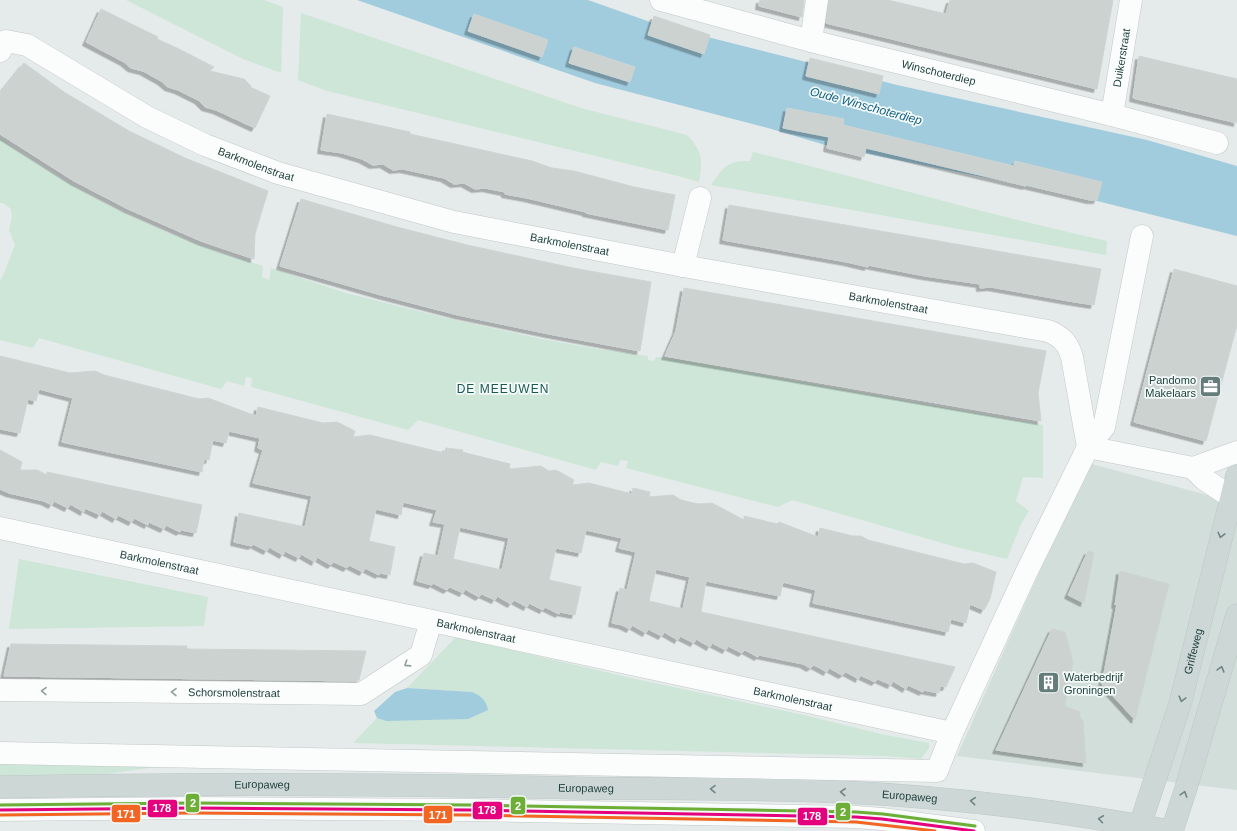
<svg xmlns="http://www.w3.org/2000/svg" width="1237" height="831" font-family="Arial,sans-serif">
<style>
.built{fill:#d2deda}
.green{fill:#cde6d8}
.water{fill:#a1ccde}
.building{fill:#ccd2d0;stroke:#ced4d3;fill-rule:evenodd;filter:url(#shadow)}
.lines{fill:none;stroke-linecap:round;stroke-linejoin:round}
.minor-casing{stroke:#c2c8c7;stroke-width:23}
.major-casing{stroke:#bcc7c6;stroke-width:23}
.minor{stroke:#fbfcfc;stroke-width:22}
.major{stroke:#cdd7d6;stroke-width:22}
.bus-1-casing{stroke:#f3faf8;stroke-width:6}
.bus-2-casing{stroke:#f3faf8;stroke-width:6}
.bus-3-casing{stroke:#f3faf8;stroke-width:6}
.bus-1{stroke:#e5007d;stroke-width:3}
.bus-2{stroke:#f26522;stroke-width:3}
.bus-3{stroke:#6cae36;stroke-width:3}
.oneway{stroke:#6e8582}
.oneway2{stroke:#8e9f9d}
.labels{text-anchor:middle;dominant-baseline:central;stroke-width:3.5;stroke-linejoin:round;paint-order:stroke}
.street-label{font-size:11px;fill:#20423e;stroke:#f3faf8}
.poi-label{font-size:11px;fill:#20423e;stroke:#f3faf8;text-anchor:end}
.water-label{font-size:12px;font-style:italic;fill:#126085;stroke:#f3faf8}
.neighbourhood-label{font-size:12px;letter-spacing:1px;fill:#195751;stroke:#f3faf8}
.line-badge{stroke:#f3faf8;stroke-width:1.5}
.badge-label{font-size:11px;text-anchor:middle;font-weight:bold;fill:#fff}
</style>
<defs>
<filter id="shadow"><feDropShadow dx="-3.5" dy="3.5" stdDeviation="0" flood-color="#0004"/></filter>
</defs>
<rect width="100%" height="100%" fill="#e5ebea"/>
<path class="built" d="M 1088,463 L 1237,503 L 1237,790 L 957,756 Z"/>
<path class="green" d="M 126,0 L 264,0 L 283,7 L 281,73 L 243,59 Z
M 301,13 L 581,108 L 687,135 C 703,152 703,160 699,182 L 678,176 L 327,91 L 298,80 Z
M 0,138 C 77,195 171,239 263,266 L 262,277 L 269,280 L 271,268 L 346,293 L 442,317 L 542,339 L 598,349 L 648,356 L 648,360 L 654,361 L 656,357 L 669,358 L 1043,425 L 1043,478 L 1023,477 L 1016,501 L 1029,511 L 1021,524 L 1007,559 L 956,547 L 792,500 L 778,507 L 626,468 L 628,461 L 620,460 L 618,466 L 601,462 L 596,470 L 418,420 L 408,430 L 251,387 L 252,378 L 246,377 L 244,386 L 227,381 L 221,389 L 39,338 L 33,348 L 0,340 L 0,280 L 2,278 L 15,245 L 9,230 L 12,217 L 11,209 L 3,203 L 0,203 Z
M 753,152 C 871,180 988,215 1107,241 L 1106,255 L 711,185 C 723,168 727,160 750,161 Z
M 19,559 L 208,597 L 204,626 L 9,629 Z
M 456,637 L 631,678 L 808,716 L 881,734 L 929,743 L 929,748 L 921,759 L 884,756 L 353,743 L 377,718 L 386,721 L 472,692 L 407,688 Z
M 0,764 L 164,766 L 106,774 L 0,776 Z"/>
<path class="water" d="M 357,0 L 588,0 L 656,24 L 897,85 L 1147,140 L 1237,166 L 1237,236 L 1073,195 L 832,147 L 768,128 L 595,83 Z
M 407,688 L 472,692 C 481,696 486,700 488,710 L 468,719 L 386,721 L 377,718 L 374,711 L 395,692 Z"/>
<path class="building" d="M 760,0 L 804,0 L 802,17 L 759,6 Z
M 829,0 L 888,0 L 946,14 L 950,0 L 1113,0 L 1097,89 L 826,23 Z
M 101,9 L 158,37 L 157,39 L 179,49 L 214,67 L 210,71 L 244,79 L 251,86 L 250,87 L 270,96 L 255,128 L 216,110 L 205,107 L 198,100 L 178,90 L 168,87 L 161,81 L 143,71 L 131,68 L 124,62 L 86,42 Z
M 474,14 L 548,40 L 542,57 L 468,31 Z
M 654,16 L 710,35 L 704,54 L 648,35 Z
M 574,47 L 635,67 L 630,82 L 569,63 Z
M 1139,56 L 1237,79 L 1237,123 L 1133,98 Z
M 810,58 L 883,76 L 879,94 L 806,76 Z
M 24,63 L 64,92 L 129,131 L 185,158 L 268,191 L 255,234 L 254,259 L 201,241 L 128,209 L 74,181 L 0,134 L 0,93 Z
M 787,108 L 844,119 L 843,125 L 1014,166 L 1015,161 L 1102,182 L 1097,200 L 1090,200 L 1026,185 L 1026,186 L 866,148 L 864,157 L 827,148 L 829,137 L 783,128 Z
M 327,114 L 410,132 L 410,134 L 532,161 L 552,168 L 574,171 L 634,187 L 675,195 L 668,230 L 586,213 L 586,212 L 527,198 L 505,194 L 505,192 L 485,188 L 475,189 L 464,183 L 454,184 L 444,178 L 403,169 L 393,170 L 383,164 L 373,165 L 362,159 L 342,153 L 321,150 Z
M 301,199 L 397,227 L 467,245 L 573,268 L 651,282 L 640,351 L 549,334 L 458,315 L 381,295 L 280,266 Z
M 729,205 L 1101,269 L 1094,305 L 1069,301 L 991,287 L 980,288 L 980,284 L 925,276 L 868,265 L 868,267 L 847,262 L 723,240 Z
M 1174,269 L 1237,286 L 1237,325 L 1206,441 L 1134,422 Z
M 684,288 L 1046,351 L 1038,393 L 1041,421 L 665,356 L 676,331 Z
M 0,356 L 70,373 L 95,371 L 104,375 L 199,399 L 208,398 L 256,416 L 258,407 L 323,423 L 337,422 L 355,431 L 353,437 L 370,435 L 444,453 L 446,448 L 463,450 L 462,452 L 510,464 L 509,469 L 541,466 L 549,471 L 556,470 L 574,480 L 572,485 L 589,483 L 632,494 L 633,488 L 650,492 L 649,497 L 673,495 L 681,500 L 698,504 L 712,503 L 744,520 L 744,516 L 777,524 L 779,522 L 818,537 L 820,528 L 853,536 L 861,536 L 868,540 L 964,564 L 973,563 L 996,572 L 990,599 L 984,610 L 970,604 L 966,623 L 951,619 L 948,632 L 813,603 L 816,590 L 783,582 L 780,596 L 706,581 L 701,612 L 955,667 L 946,687 L 940,686 L 939,693 L 923,690 L 923,692 L 908,685 L 906,689 L 893,681 L 891,685 L 878,679 L 875,682 L 860,675 L 859,679 L 846,672 L 842,675 L 829,668 L 827,672 L 814,665 L 810,668 L 803,664 L 759,655 L 758,657 L 745,650 L 742,653 L 728,646 L 726,650 L 712,643 L 710,647 L 696,639 L 694,643 L 680,636 L 678,640 L 664,632 L 662,636 L 648,629 L 646,633 L 632,625 L 630,629 L 622,625 L 612,623 L 620,588 L 627,590 L 636,552 L 619,548 L 622,538 L 586,530 L 581,553 L 556,548 L 549,580 L 581,587 L 575,615 L 560,612 L 559,614 L 545,607 L 543,610 L 529,603 L 527,607 L 514,600 L 511,604 L 497,596 L 495,600 L 482,594 L 479,597 L 465,589 L 463,593 L 450,587 L 447,590 L 433,583 L 432,585 L 417,581 L 424,553 L 438,556 L 445,524 L 433,522 L 437,510 L 403,502 L 401,515 L 376,509 L 369,541 L 395,547 L 390,575 L 380,573 L 379,575 L 365,568 L 363,572 L 349,565 L 347,568 L 334,562 L 331,565 L 317,557 L 315,562 L 301,554 L 299,558 L 285,551 L 283,555 L 269,547 L 267,551 L 253,544 L 252,546 L 234,542 L 239,513 L 305,527 L 312,496 L 253,483 L 263,450 L 258,448 L 260,438 L 229,431 L 226,443 L 213,440 L 209,460 L 204,459 L 202,472 L 62,442 L 73,398 L 39,389 L 36,401 L 28,399 L 20,433 L 0,429 ZM 460,527 L 509,538 L 502,570 L 453,559 ZM 656,569 L 690,577 L 683,609 L 649,601 Z
M 0,450 L 22,462 L 20,470 L 37,470 L 47,475 L 47,472 L 202,505 L 196,533 L 181,530 L 180,532 L 166,525 L 164,529 L 149,522 L 148,525 L 134,518 L 132,522 L 118,515 L 116,519 L 102,511 L 100,515 L 85,508 L 84,512 L 70,504 L 68,508 L 54,501 L 52,505 L 44,501 L 9,493 L 0,489 Z
M 1088,551 L 1094,553 L 1084,603 L 1068,595 Z
M 1120,571 L 1169,584 L 1135,720 L 1102,684 L 1117,604 L 1115,605 Z
M 1052,629 L 1065,632 L 1073,662 L 1068,688 L 1066,688 L 1067,691 L 1065,706 L 1080,712 L 1080,718 L 1083,721 L 1086,763 L 996,750 Z
M 11,644 L 187,646 L 187,649 L 366,651 L 359,680 L 357,681 L 4,676 Z"/>
<g class="lines">
<defs>
<g id="minor">
<path id="s1" d="M 661,0 L 811,41 L 1112,115 L 1217,143"/>
<path d="M 811,41 L 817,0"/>
<path id="s2" d="M 0,51 L 6,41 L 27,45 L 147,117 L 205,145 L 278,173 L 454,222 L 678,265 L 1048,331 C 1061,336 1068,343 1072,357 L 1088,447 L 1026,573 L 952,733 L 937,771 L 0,753"/>
<path id="s3" d="M 1112,115 L 1131,0"/>
<path d="M 1142,236 L 1104,427 L 1088,447 L 1193,468"/>
<path d="M 683,266 L 700,198"/>
<path d="M 1237,452 L 1193,468 L 1204,479 L 1231,497 L 1237,507"/>
<path id="s4" d="M 0,528 L 952,733"/>
<path id="s5" d="M 0,690 L 361,694 L 421,655 L 431,621"/>
<path d="M 0,810 L 193,808 L 470,810 L 856,817 L 882,819 L 974,831"/>
</g>
<g id="major">
<path id="s6" d="M 0,787 C 193,783 385,784 577,788 C 666,789 754,788 843,792 C 953,797 1062,811 1170,831"/>
<path id="s7" d="M 1138,831 L 1180,704 L 1237,475"/>
<path d="M 1172,831 L 1186,788 L 1237,615"/>
</g>
</defs>
<use href="#minor" class="minor-casing"/>
<use href="#major" class="major-casing"/>
<use href="#minor" class="minor"/>
<use href="#major" class="major"/>
<defs>
<path id="bus-1" d="M 0,810 L 193,808 L 470,810 L 856,817 L 882,819 L 974,831"/>
<path id="bus-2" d="M 0,815 L 193,813 L 470,815 L 856,822 L 935,831"/>
<path id="bus-3" d="M 0,805 L 193,803 L 470,805 L 856,812 L 883,814 L 975,826"/>
</defs>
<use href="#bus-1" class="bus-1-casing"/>
<use href="#bus-2" class="bus-2-casing"/>
<use href="#bus-3" class="bus-3-casing"/>
<use href="#bus-1" class="bus-1"/>
<use href="#bus-2" class="bus-2"/>
<use href="#bus-3" class="bus-3"/>
</g>
<defs><path id="oneway-chevron" d="M-2-3.5L2.5 0L-2 3.5" fill="none" stroke-width="1.6" stroke-linecap="round" stroke-linejoin="round"/></defs>
<g class="oneway">
<use href="#oneway-chevron" transform="translate(1221 535) rotate(104)"/>
<use href="#oneway-chevron" transform="translate(1221 669) rotate(-74)"/>
<use href="#oneway-chevron" transform="translate(1182 699) rotate(105)"/>
<use href="#oneway-chevron" transform="translate(713 789) rotate(-179)"/>
<use href="#oneway-chevron" transform="translate(843 792) rotate(-177)"/>
<use href="#oneway-chevron" transform="translate(1184 794) rotate(-73)"/>
<use href="#oneway-chevron" transform="translate(973 801) rotate(-175)"/>
<use href="#oneway-chevron" transform="translate(1101 819) rotate(-172)"/>
</g>
<g class="oneway2">
<use href="#oneway-chevron" transform="translate(407 664) rotate(147)"/>
<use href="#oneway-chevron" transform="translate(44 691) rotate(-179)"/>
<use href="#oneway-chevron" transform="translate(174 692) rotate(-179)"/>
</g>
<defs>
<symbol id="office-square" viewBox="-11 -11 22 22"><rect x="-9" y="-9" width="18" height="18" rx="4" fill="#657d7a" stroke="#f3faf8"/><path d="M-6-3h4V-5.5h4V-3h4V5H-6ZM-1-4.5V-3h2v-1.5ZM-6 0V1H6V0Z" fill="#fff"/></symbol>
<symbol id="building-square" viewBox="-11 -11 22 22"><rect x="-9" y="-9" width="18" height="18" rx="4" fill="#657d7a" stroke="#f3faf8"/><path d="M-4-6H4V6H1V3H-1V6H-4ZM-2.5-4.3h1.7v1.8h-1.7ZM.8-4.3h1.7v1.8H.8ZM-2.5-1h1.7V.8h-1.7ZM.8-1h1.7V.8H.8Z" fill="#fff"/></symbol>
</defs>
<g fill-rule="evenodd">
<use href="#office-square" x="1198" y="374" width="25" height="25"/>
<use href="#building-square" x="1036" y="670" width="25" height="25"/>
</g>
<g class="labels">
<g class="street-label">
<text stroke="none"><textPath href="#s3" startOffset="58">Duikerstraat</textPath></text>
<text stroke="none"><textPath href="#s1" startOffset="287">Winschoterdiep</textPath></text>
<text stroke="none"><textPath href="#s2" startOffset="292">Barkmolenstraat</textPath></text>
<text stroke="none"><textPath href="#s2" startOffset="616">Barkmolenstraat</textPath></text>
<text stroke="none"><textPath href="#s2" startOffset="940">Barkmolenstraat</textPath></text>
<text stroke="none"><textPath href="#s4" startOffset="163">Barkmolenstraat</textPath></text>
<text stroke="none"><textPath href="#s4" startOffset="487">Barkmolenstraat</textPath></text>
<text stroke="none"><textPath href="#s7" startOffset="188">Griffeweg</textPath></text>
<text stroke="none"><textPath href="#s5" startOffset="234">Schorsmolenstraat</textPath></text>
<text stroke="none"><textPath href="#s4" startOffset="811">Barkmolenstraat</textPath></text>
<text stroke="none"><textPath href="#s6" startOffset="262">Europaweg</textPath></text>
<text stroke="none"><textPath href="#s6" startOffset="586">Europaweg</textPath></text>
<text stroke="none"><textPath href="#s6" startOffset="910">Europaweg</textPath></text>
</g>
<g class="poi-label">
<text x="1196" y="380">Pandomo<tspan x="1196" dy="13">Makelaars</tspan></text>
<text x="1064" y="677" text-anchor="start">Waterbedrijf<tspan x="1064" dy="13">Groningen</tspan></text>
</g>
<g class="water-label">
<text transform="translate(866 106) rotate(15)">Oude Winschoterdiep</text>
</g>
<g class="neighbourhood-label">
<text x="503" y="389">DE MEEUWEN</text>
</g>
</g>
<g class="line-badge">
<rect x="185" y="793" width="15" height="20" rx="4" fill="#6cae36"/>
<rect x="510" y="796" width="16" height="19" rx="4" fill="#6cae36"/>
<rect x="147" y="799" width="31" height="19" rx="4" fill="#e5007d"/>
<rect x="472" y="801" width="31" height="19" rx="4" fill="#e5007d"/>
<rect x="835" y="802" width="16" height="19" rx="4" fill="#6cae36"/>
<rect x="111" y="804" width="30" height="19" rx="4" fill="#f26522"/>
<rect x="423" y="805" width="30" height="19" rx="4" fill="#f26522"/>
<rect x="797" y="807" width="31" height="19" rx="4" fill="#e5007d"/>
</g>
<g class="badge-label">
<text x="193" y="807">2</text>
<text x="518" y="810">2</text>
<text x="162" y="812">178</text>
<text x="487" y="814">178</text>
<text x="843" y="816">2</text>
<text x="126" y="818">171</text>
<text x="438" y="819">171</text>
<text x="812" y="820">178</text>
</g>
</svg>
